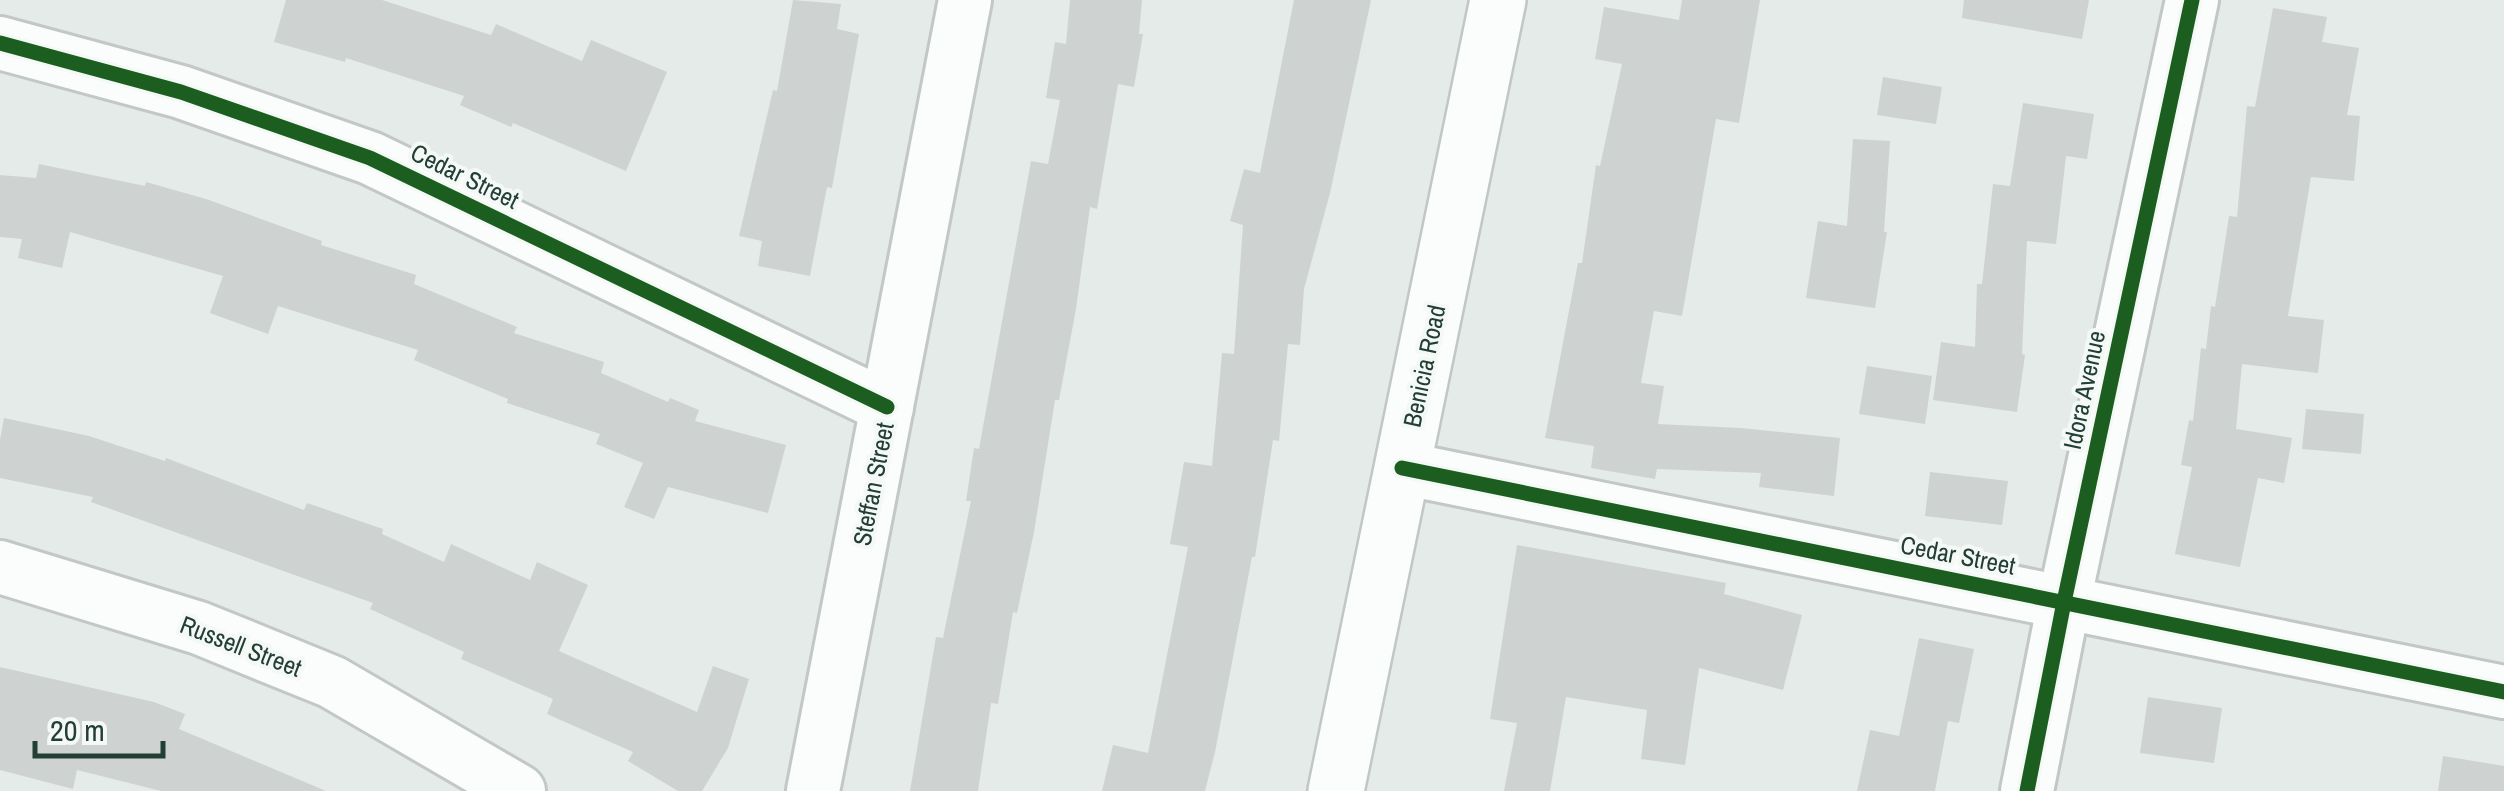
<svg xmlns="http://www.w3.org/2000/svg" width="2504" height="791" font-family="'Archivo Narrow',sans-serif">
<rect width="100%" height="100%" fill="#e5ebe8"/>
<g fill="#ced3d1">
<polygon points="286,0 382,0 491,35 496,24 582,61 591,40 667,72 626,171 513,123 511,127 460,105 464,96 346,58 345,62 274,42"/>
<polygon points="793,0 841,4 837,29 859,34 832,188 827,187 810,276 758,266 762,241 739,236 773,90 777,91"/>
<polygon points="1070,0 1142,0 1139,34 1143,34 1134,87 1118,84 1097,209 1090,207 1076,309 1059,400 1055,400 1034,532 1017,613 1013,612 998,704 991,703 978,791 910,791 936,637 943,638 971,501 966,501 974,448 979,449 1031,161 1048,164 1060,100 1046,98 1055,42 1066,44"/>
<polygon points="1294,0 1371,0 1330,193 1304,289 1300,345 1288,344 1279,441 1273,440 1255,557 1252,557 1215,752 1205,791 1102,791 1113,745 1148,753 1188,547 1170,544 1184,462 1212,466 1222,353 1234,354 1243,225 1230,221 1244,169 1260,173"/>
<polygon points="1682,0 1760,0 1739,123 1716,119 1682,316 1654,311 1641,383 1664,386 1658,424 1741,428 1840,438 1834,496 1759,487 1761,473 1657,469 1655,479 1591,468 1594,446 1545,438 1578,263 1582,263 1596,165 1600,166 1622,64 1595,59 1604,7 1679,20"/>
<polygon points="1964,0 2089,0 2082,39 1962,18"/>
<polygon points="2273,8 2327,17 2322,42 2359,48 2347,115 2360,116 2354,181 2311,177 2288,316 2324,320 2318,373 2242,364 2236,429 2292,438 2284,483 2258,478 2240,567 2175,554 2192,467 2181,465 2189,420 2193,421 2201,348 2206,349 2211,306 2215,307 2229,216 2237,217 2247,106 2255,107"/>
<polygon points="1883,77 1942,87 1936,124 1877,115"/>
<polygon points="2023,103 2094,114 2087,159 2066,156 2056,244 2027,241 2022,354 2025,355 2017,412 1933,400 1941,342 1975,347 1977,284 1982,284 1993,184 2010,186"/>
<polygon points="1853,139 1890,141 1884,232 1887,232 1875,308 1806,298 1818,221 1847,226"/>
<polygon points="39,164 145,186 146,182 206,199 322,241 321,245 416,275 414,284 517,327 514,333 604,362 601,373 668,402 670,398 699,410 695,421 786,445 768,513 668,487 654,519 624,507 643,463 596,444 600,434 507,403 508,399 414,360 418,350 278,306 268,334 210,313 223,276 70,232 62,268 18,258 22,239 0,237 0,175 36,178"/>
<polygon points="1867,366 1932,376 1925,424 1859,414"/>
<polygon points="2306,409 2364,414 2361,454 2302,449"/>
<polygon points="4,418 89,436 165,461 166,458 304,510 307,503 383,529 382,534 444,562 451,544 530,580 537,562 588,585 559,651 697,712 713,666 749,679 728,748 702,791 678,791 628,761 633,752 547,714 553,699 461,659 464,652 370,609 373,603 91,502 93,497 0,478 0,440"/>
<polygon points="1930,472 2008,481 2002,525 1925,516"/>
<polygon points="1517,545 1726,583 1724,594 1802,615 1783,690 1699,668 1685,765 1641,759 1647,710 1566,697 1550,791 1504,791 1517,723 1490,719"/>
<polygon points="1919,638 1974,649 1959,723 1948,721 1935,791 1857,791 1870,730 1899,736"/>
<polygon points="0,667 154,702 185,714 179,729 326,791 161,791 77,770 73,789 0,770"/>
<polygon points="2148,697 2222,708 2214,763 2140,753"/>
<polygon points="2443,756 2504,766 2504,791 2438,791"/>
</g>
<g fill="none" stroke-linecap="round" stroke-linejoin="round">
<g stroke="#c2c8c5" stroke-width="58">
<g id="minor">
<polyline points="0,43 181,92 370,158 887,407"/>
<polyline points="1402,468 2504,692"/>
<polyline points="0,567 199,628 332,682 519,791"/>
<polyline points="813,791 965,0"/>
<polyline points="2027,791 2064,602 2192,0"/>
</g>
</g>
<g stroke="#c0c8c5" stroke-width="60">
<polyline id="secondary" points="1336,791 1498,0"/>
</g>
<use href="#minor" stroke="#fbfcfc" stroke-width="52"/>
<use href="#secondary" stroke="#fbfcfc" stroke-width="55"/>
<g stroke="#f4f9f6" stroke-width="21">
<g id="cycleway">
<polyline points="0,43 181,92 370,158 887,407"/>
<polyline points="1402,468 2504,692"/>
<polyline points="2027,791 2064,602 2192,0"/>
</g>
</g>
<use href="#cycleway" stroke="#1b5e20" stroke-width="15"/>
</g>
<g text-anchor="middle" dominant-baseline="central" stroke-width="8" stroke-linejoin="round" paint-order="stroke">
<g font-size="25" fill="#233e37" stroke="#f4f9f6">
<text transform="translate(465 176) rotate(26)">Cedar Street</text>
<text transform="translate(1424 366) rotate(-78)">Benicia Road</text>
<text transform="translate(2084 390) rotate(-78)">Idora Avenue</text>
<text transform="translate(873 484) rotate(-79)">Steffan Street</text>
<text transform="translate(1958 555) rotate(11)">Cedar Street</text>
<text transform="translate(241 646) rotate(21)">Russell Street</text>
</g>
</g>
<path d="M35 741v15h128v-15" fill="none" stroke="#233e37" stroke-width="5"/>
<text x="50" y="741" font-size="30" fill="#233e37" stroke="#f4f9f6" stroke-width="8" paint-order="stroke">20 m</text>
</svg>
